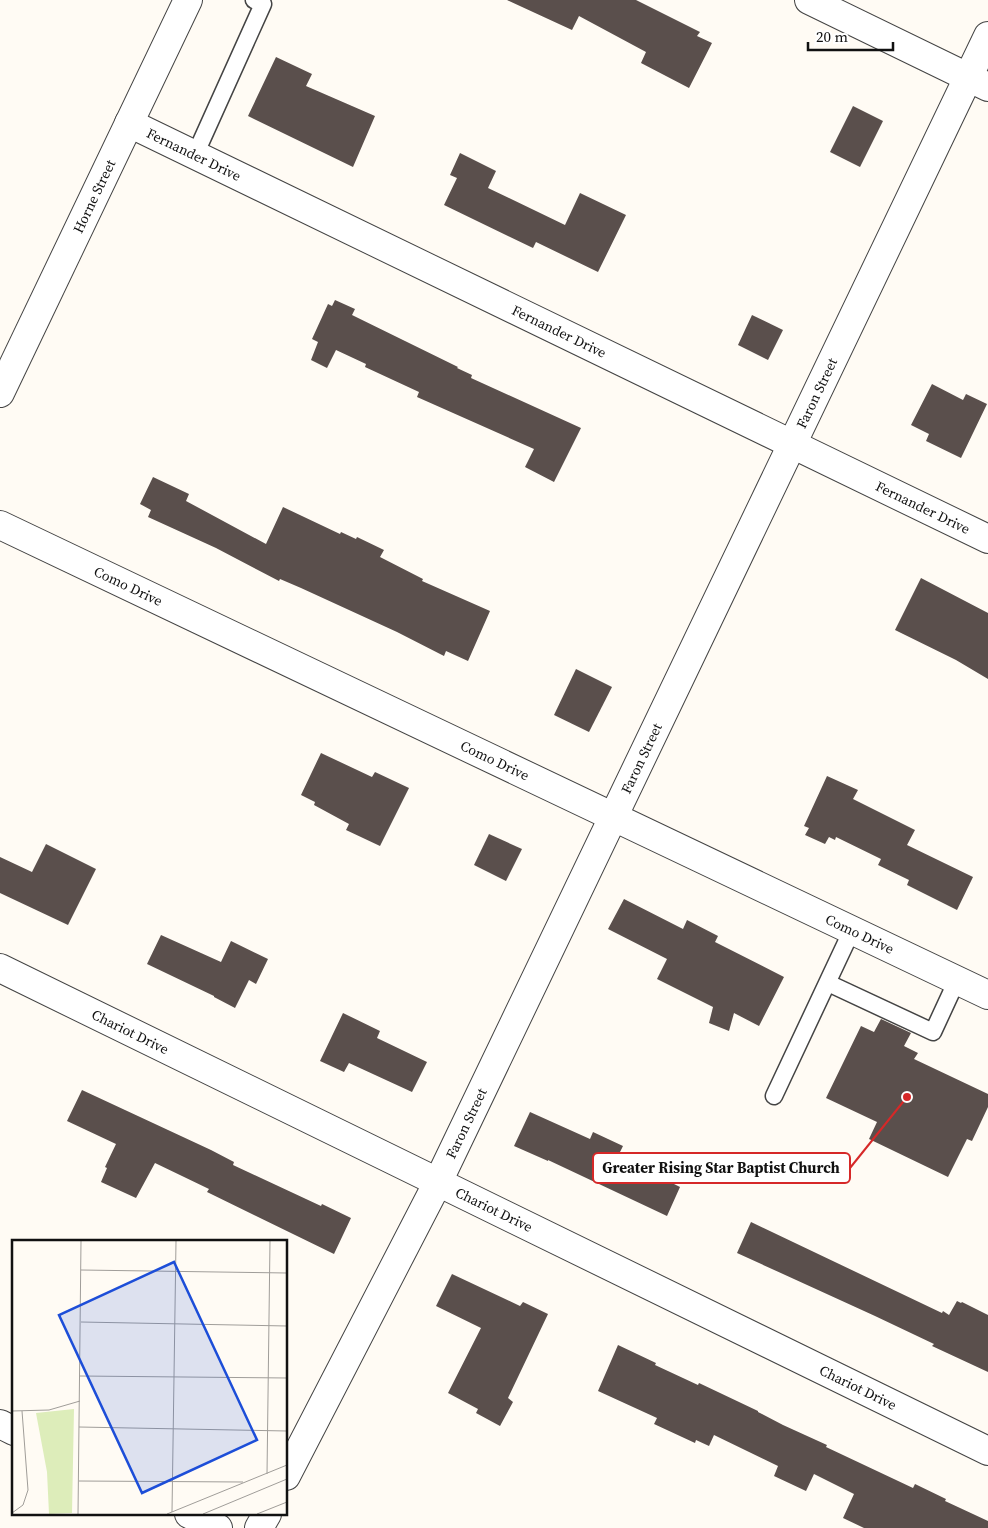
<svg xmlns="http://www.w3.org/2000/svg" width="988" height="1528" font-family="'Source Serif 4',serif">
<rect width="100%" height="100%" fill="#fffbf4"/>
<g fill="#5a4f4c">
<polygon points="507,0 636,0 700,32 697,36 712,43 689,88 641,63 646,52 579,16 572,30"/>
<polygon points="276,57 312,74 306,86 375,116 353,167 248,116"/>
<polygon points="853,106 883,121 860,167 830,152"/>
<polygon points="460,153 496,171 488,188 565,225 580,193 626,215 598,272 536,242 533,248 444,205 457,178 450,175"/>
<polygon points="335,300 355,309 352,315 458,367 457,368 472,375 471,378 581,428 554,482 525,467 534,449 417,397 419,392 365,367 366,364 336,350 327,368 311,360 318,342 312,339 328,304 332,306"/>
<polygon points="752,315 783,330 768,360 738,345"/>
<polygon points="932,384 963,400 966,394 987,404 961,458 926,441 929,434 911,425"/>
<polygon points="153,477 189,494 186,501 266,544 283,507 340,534 341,532 356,539 357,537 384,550 380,557 423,579 422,581 490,611 468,661 446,651 444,656 397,632 301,588 280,579 279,581 216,548 148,517 151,510 140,504"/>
<polygon points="921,578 988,613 988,679 956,660 895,630"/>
<polygon points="576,669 612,687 589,732 554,715"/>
<polygon points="321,753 372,777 375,772 409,788 380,846 346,830 349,824 314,805 315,802 301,795"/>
<polygon points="827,776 858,790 853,799 915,830 907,845 973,877 957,910 907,885 909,880 878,865 881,859 836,837 835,840 829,837 825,844 805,835 809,828 804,826"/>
<polygon points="489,834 522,849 506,881 474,865"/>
<polygon points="46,844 96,869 68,925 0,893 0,857 32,872"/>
<polygon points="624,899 683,929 687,920 718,936 715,942 784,977 759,1026 734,1013 729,1031 709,1023 713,1007 657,979 667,959 608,929"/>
<polygon points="161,935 221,962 231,941 268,959 256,984 249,980 235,1008 214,997 214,996 147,964"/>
<polygon points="343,1013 380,1031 377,1038 427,1062 412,1092 349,1063 344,1072 320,1061"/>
<polygon points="881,1019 911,1033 904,1046 918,1053 914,1059 988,1094 988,1107 972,1141 967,1139 948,1177 869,1139 877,1122 826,1098 861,1026 874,1032"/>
<polygon points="82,1090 211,1150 234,1162 233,1165 321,1206 322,1204 351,1218 334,1254 207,1192 209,1189 155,1163 136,1198 101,1182 107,1168 105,1167 116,1144 67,1121"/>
<polygon points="530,1112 590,1139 593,1132 623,1146 618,1156 680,1187 667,1216 548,1160 548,1161 514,1146"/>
<polygon points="751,1222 942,1313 943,1311 949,1315 957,1301 961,1303 962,1302 988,1315 988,1372 932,1346 934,1344 875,1316 737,1253"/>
<polygon points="452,1274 520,1306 523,1302 548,1314 508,1398 513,1402 500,1426 476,1413 478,1409 448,1393 481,1328 436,1306"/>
<polygon points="618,1345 656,1363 655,1365 698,1385 699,1383 758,1411 758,1412 783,1425 827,1445 826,1447 913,1488 915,1484 946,1499 945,1501 988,1521 988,1528 864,1528 843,1518 854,1494 814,1474 806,1491 774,1476 778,1466 714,1435 709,1446 696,1440 695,1443 654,1424 657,1418 598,1391"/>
</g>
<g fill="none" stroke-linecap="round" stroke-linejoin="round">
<g stroke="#444" stroke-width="19">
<g id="service">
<polyline points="195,155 263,4 254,0"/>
<polyline points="828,983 933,1032 957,980"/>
<polyline points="774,1096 852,930"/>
</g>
</g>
<g stroke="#444" stroke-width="30">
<g id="minor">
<polyline points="809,0 988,87"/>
<path id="s1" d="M 129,123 L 988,539"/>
<path id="s2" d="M 0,525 L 988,995"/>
<path id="s3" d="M 0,968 L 988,1451"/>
<polyline points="0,1424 14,1431"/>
<path id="s4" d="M 286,1476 L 438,1182 L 988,36"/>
<polyline points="189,1514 218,1528"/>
<polyline points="259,1528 267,1514"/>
</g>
</g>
<g stroke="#444" stroke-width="30">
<g id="tertiary">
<path id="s5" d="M 0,393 L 188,0"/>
</g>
</g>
<use href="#service" stroke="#fff" stroke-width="16"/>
<use href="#minor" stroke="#fff" stroke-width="28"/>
<use href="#tertiary" stroke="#fff" stroke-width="28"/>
</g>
<g text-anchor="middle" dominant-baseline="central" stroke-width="5" stroke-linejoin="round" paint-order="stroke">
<g font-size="14" fill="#111" stroke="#fff">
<text stroke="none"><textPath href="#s1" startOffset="72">Fernander Drive</textPath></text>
<text stroke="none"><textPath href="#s5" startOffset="218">Horne Street</textPath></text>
<text stroke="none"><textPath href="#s1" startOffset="478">Fernander Drive</textPath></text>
<text stroke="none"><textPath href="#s4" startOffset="1206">Faron Street</textPath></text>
<text stroke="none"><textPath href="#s1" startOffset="882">Fernander Drive</textPath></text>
<text stroke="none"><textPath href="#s2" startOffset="142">Como Drive</textPath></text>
<text stroke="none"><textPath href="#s4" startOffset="801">Faron Street</textPath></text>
<text stroke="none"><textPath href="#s2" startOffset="548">Como Drive</textPath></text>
<text stroke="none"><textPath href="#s2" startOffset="952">Como Drive</textPath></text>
<text stroke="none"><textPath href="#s3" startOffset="145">Chariot Drive</textPath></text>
<text stroke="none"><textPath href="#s4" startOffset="396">Faron Street</textPath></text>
<text stroke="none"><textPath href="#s3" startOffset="550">Chariot Drive</textPath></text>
<text stroke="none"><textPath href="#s3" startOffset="955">Chariot Drive</textPath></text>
</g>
</g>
<g transform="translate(12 1240)">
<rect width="275" height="275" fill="#fffbf4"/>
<path d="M 62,169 L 60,273 L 37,274 L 35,232 L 24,173 Z" fill="#ddedba"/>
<path fill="none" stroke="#a09d99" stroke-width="1" d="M 69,30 L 275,33M 69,82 L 275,86M 68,136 L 275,138M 0,171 L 37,170 L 68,161M 67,187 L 275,191M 255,234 L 258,1M 67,241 L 231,242M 160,272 L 164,1M 0,273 L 11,265 L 16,250 L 10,171M 66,274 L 69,1M 155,274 L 275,225M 191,274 L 275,239M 245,274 L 275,262"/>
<path fill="#1d4ed8" fill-opacity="0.15" stroke="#1d4ed8" stroke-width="2.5" d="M 162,22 L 245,200 L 130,253 L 47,75 Z"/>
<rect width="275" height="275" fill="none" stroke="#111" stroke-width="2.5"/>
</g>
<path fill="none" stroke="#d62828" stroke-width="2" d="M907 1097L850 1168"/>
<circle fill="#d62828" stroke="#fff" stroke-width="2" cx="907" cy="1097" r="5"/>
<rect fill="#fff" stroke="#d62828" stroke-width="2" x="593" y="1153" width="257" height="30" rx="5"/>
<g font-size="15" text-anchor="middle" font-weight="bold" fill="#111">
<text x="721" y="1173">Greater Rising Star Baptist Church</text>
</g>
<path d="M808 42v8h85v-8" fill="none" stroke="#111111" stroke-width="2.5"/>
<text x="816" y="42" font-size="15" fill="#111111" stroke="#ffffff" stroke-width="4" paint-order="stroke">20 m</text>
</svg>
